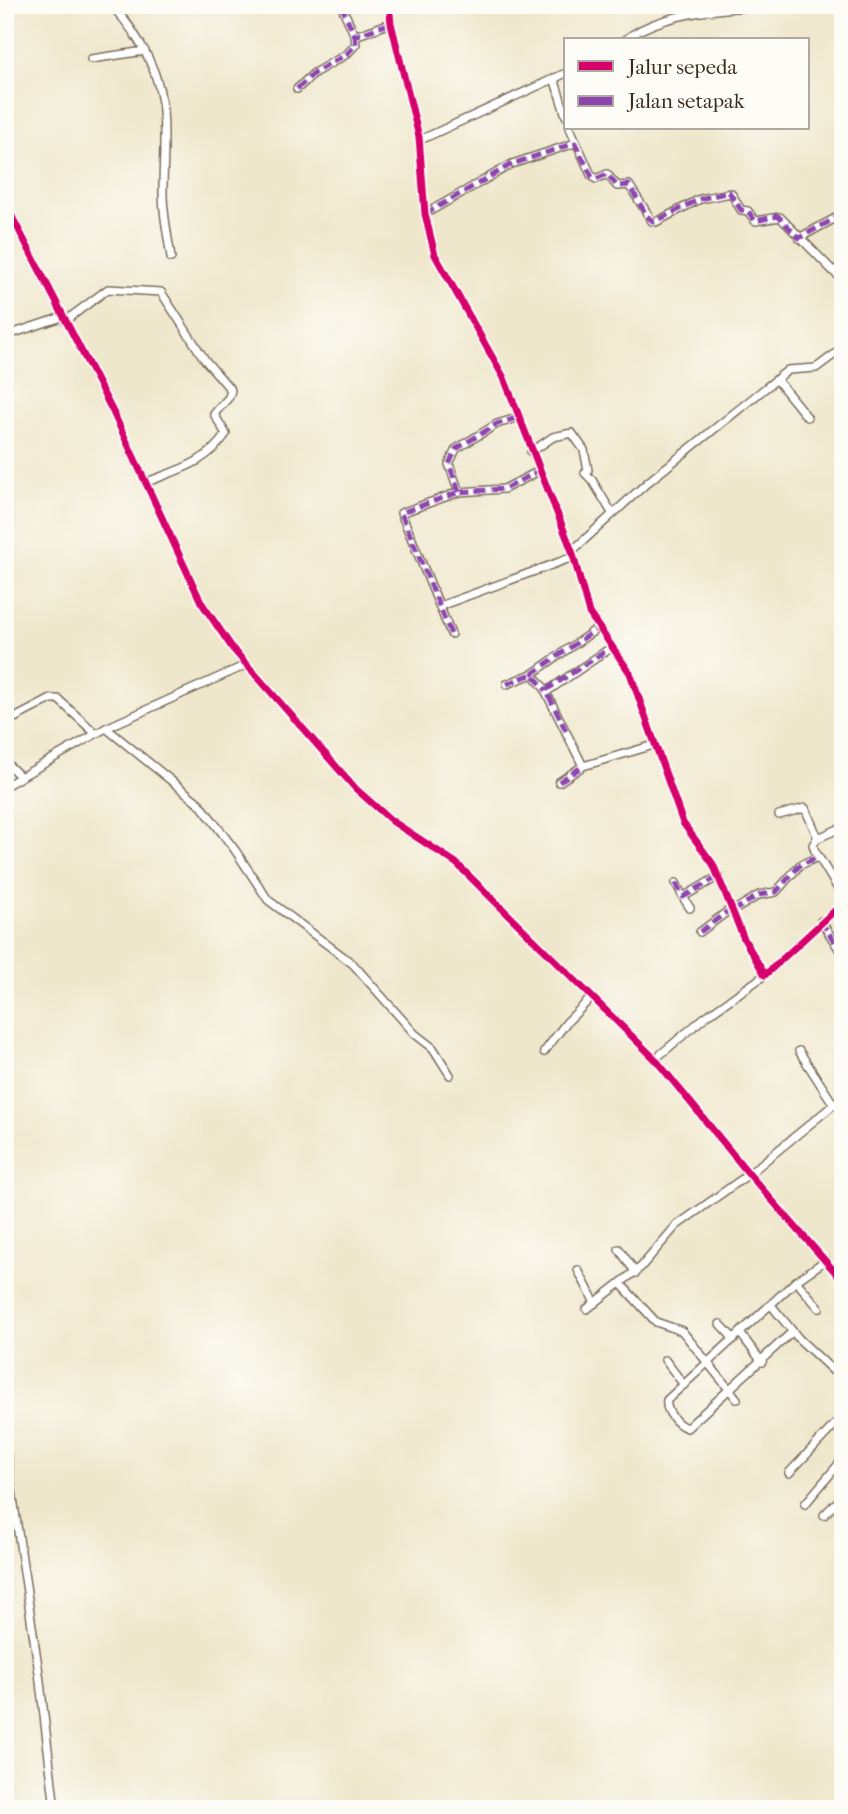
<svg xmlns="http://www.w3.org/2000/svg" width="848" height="1814" font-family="'IM FELL French Canon',serif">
<rect width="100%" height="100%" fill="#fdfcf7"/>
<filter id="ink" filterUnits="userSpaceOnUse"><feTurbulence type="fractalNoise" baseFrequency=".0143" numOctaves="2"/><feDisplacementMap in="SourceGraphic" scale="14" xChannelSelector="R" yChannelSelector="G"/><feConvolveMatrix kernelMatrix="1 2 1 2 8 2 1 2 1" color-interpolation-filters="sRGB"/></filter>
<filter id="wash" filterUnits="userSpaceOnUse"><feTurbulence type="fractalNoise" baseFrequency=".00686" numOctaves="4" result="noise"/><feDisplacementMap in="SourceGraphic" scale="28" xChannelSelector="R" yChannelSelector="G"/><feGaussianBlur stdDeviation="1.57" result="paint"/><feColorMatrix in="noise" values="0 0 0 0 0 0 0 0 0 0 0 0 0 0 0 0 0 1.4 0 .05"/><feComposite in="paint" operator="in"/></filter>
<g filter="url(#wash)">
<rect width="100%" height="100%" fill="#efe7cc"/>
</g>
<g filter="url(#ink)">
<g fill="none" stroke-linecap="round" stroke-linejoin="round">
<g stroke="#7a6c5b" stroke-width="10">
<g id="minor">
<path d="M 110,5 C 123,16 131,28 140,43 C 172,95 163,136 163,193 C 163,215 168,236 171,258"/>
<polyline points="341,5 355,36 391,23"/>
<polyline points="389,5 391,23 419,137 425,214 435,255 504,378 572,551 589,613 630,673 683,823 713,864 744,939 765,975 843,903"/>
<path d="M 625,40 C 670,3 785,4 843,7"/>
<polyline points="91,59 145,51"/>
<polyline points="554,78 566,116"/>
<polyline points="297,89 314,73 347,54 356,44 355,36"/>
<polyline points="570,128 591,175 596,179 607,174 617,186 629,185 652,221 656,222 700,199 731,193 741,210 748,211 755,221 780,217 834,272"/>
<polyline points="420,140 566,73"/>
<polyline points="5,203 113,412 201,602 233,649 356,789 392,821 456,863 655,1059 749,1174 843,1281"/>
<polyline points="425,214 512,164 575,143"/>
<polyline points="799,238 843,214"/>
<polyline points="843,263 834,272 843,280"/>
<path d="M 65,321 L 108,289 L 161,292 L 205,360 L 231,390 L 229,397 L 214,414 L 226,434 C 205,464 180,469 147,482"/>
<polyline points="5,336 62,317"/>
<polyline points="777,380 807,417"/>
<polyline points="531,452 553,437 572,433 584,450 588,470 585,473 592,480 612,513"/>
<polyline points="459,492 449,464 456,449 497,424 520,417"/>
<polyline points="572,551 648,482 788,370 816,368 843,348"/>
<polyline points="440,606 573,557"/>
<polyline points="451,634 401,513 459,492 504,489 539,471"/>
<polyline points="612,647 546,692 583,766 654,745"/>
<polyline points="532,674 598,628"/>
<polyline points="507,684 532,674 546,690"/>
<polyline points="5,723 51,699 58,699 95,733"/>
<polyline points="106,728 200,804 235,850 268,900 353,964 415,1034 433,1048 450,1075"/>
<polyline points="5,762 20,776"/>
<polyline points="559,782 583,766"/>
<polyline points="5,786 106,728 246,665"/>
<polyline points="779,815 805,808 818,838 843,827"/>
<polyline points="817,838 813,845 815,851 843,897"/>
<polyline points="676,883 683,897 719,876"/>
<polyline points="683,897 690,908"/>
<polyline points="733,911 759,895 776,892 800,865 818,857"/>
<polyline points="821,921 843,955"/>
<polyline points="700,932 732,908"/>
<polyline points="799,1051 834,1105"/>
<polyline points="544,1052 566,1023 592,997"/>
<polyline points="655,1059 705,1017 765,975"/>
<polyline points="619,1249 636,1273"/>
<polyline points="578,1270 595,1303"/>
<polyline points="796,1281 819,1308"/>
<polyline points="621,1284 656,1322 682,1331 737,1399"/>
<polyline points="771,1305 799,1339 843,1380"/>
<polyline points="587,1309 641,1267 676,1226 749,1174 843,1097"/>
<polyline points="720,1324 734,1339"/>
<path d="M 792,1332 L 687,1428 C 677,1425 665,1411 667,1400 L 796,1281 L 826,1260"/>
<polyline points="740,1333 762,1362"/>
<polyline points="665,1360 684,1385"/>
<polyline points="5,1444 39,1673 55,1809"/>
<polyline points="789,1473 843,1416"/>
<polyline points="805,1504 843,1459"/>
<polyline points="824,1515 843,1496"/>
</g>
</g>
<use href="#minor" stroke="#fff" stroke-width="7"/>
<g stroke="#8e44ad" stroke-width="5" stroke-dasharray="10 5" stroke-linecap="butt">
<polyline points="341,5 355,36 391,23"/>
<polyline points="297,89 314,73 347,54 356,44 355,36"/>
<polyline points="425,214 512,164 575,143 592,177 596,179 607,174 617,186 629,185 647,216 654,222 700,199 729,192 741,210 748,211 755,221 778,216 799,238 843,214"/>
<polyline points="459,492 449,464 456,449 497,424 520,417"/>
<polyline points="451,634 401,513 459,492 504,489 539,471"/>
<polyline points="532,674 598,628"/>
<polyline points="507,684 532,674 546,690"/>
<polyline points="566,731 546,690 612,647"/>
<polyline points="559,782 583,766"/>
<polyline points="676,883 683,897 719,876"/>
<polyline points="733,911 759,895 776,892 800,865 818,857"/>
<polyline points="821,921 843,955"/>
<polyline points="700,932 732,908"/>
</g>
<g stroke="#fdfcf7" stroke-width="11">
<g id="cycleway">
<polyline points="389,5 391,23 419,137 425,214 435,255 504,378 572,551 589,613 630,673 683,823 713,864 744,939 765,975 843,903"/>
<polyline points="5,203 113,412 201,602 233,649 356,789 392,821 456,863 655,1059 749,1174 843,1281"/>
</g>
</g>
<use href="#cycleway" stroke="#d6006c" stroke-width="7"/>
</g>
</g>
<rect width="848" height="1814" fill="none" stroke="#fdfcf7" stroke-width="28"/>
<rect x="564" y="38" width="245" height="91" fill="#fdfcf7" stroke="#afa8a0" stroke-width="2"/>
<rect x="578" y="61" width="35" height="10" fill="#d6006c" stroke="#afa8a0" stroke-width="2"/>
<text x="628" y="74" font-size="21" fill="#3b2a1e">Jalur sepeda</text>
<rect x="578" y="96" width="35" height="10" fill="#8e44ad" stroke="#afa8a0" stroke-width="2"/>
<text x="628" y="108" font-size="21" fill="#3b2a1e">Jalan setapak</text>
</svg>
